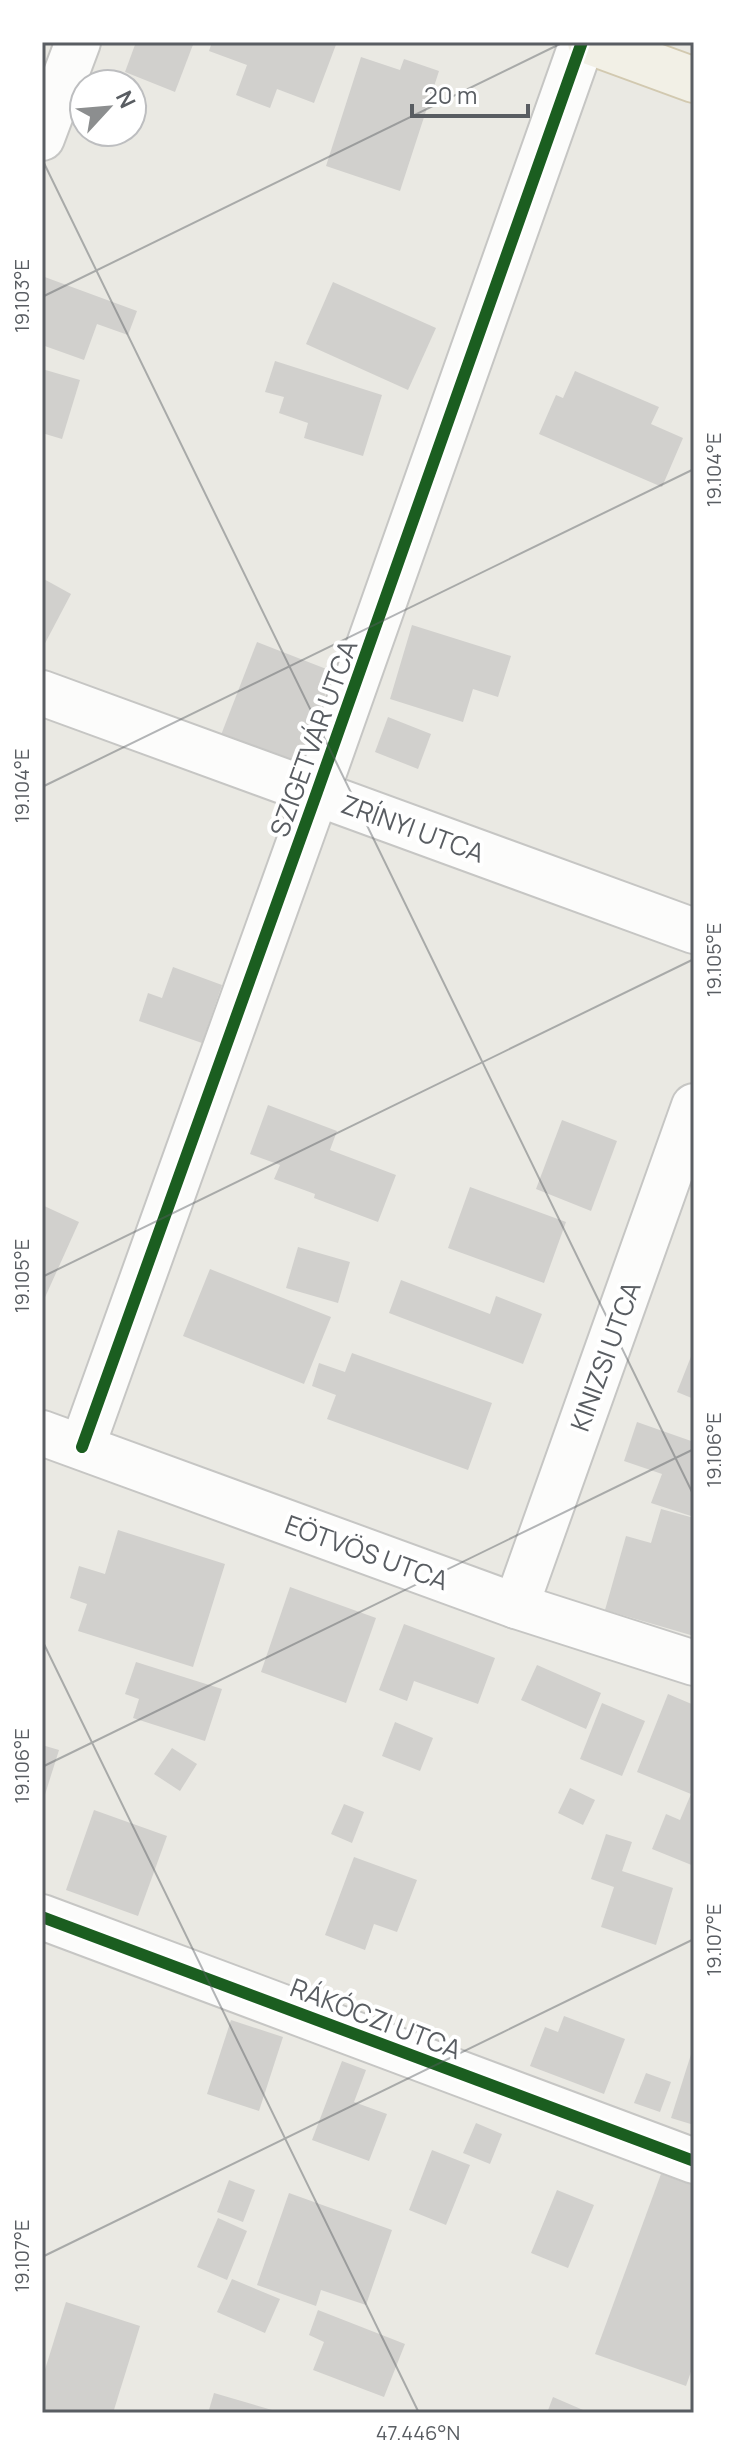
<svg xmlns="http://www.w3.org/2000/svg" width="736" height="2455" font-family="Manrope,sans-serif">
<rect width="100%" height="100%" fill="#eae9e3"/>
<g fill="#d1d0cd">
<polygon points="136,42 194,42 175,92 125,72"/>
<polygon points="212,42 337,42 314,103 277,89 270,108 236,95 247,65 209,51"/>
<polygon points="361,57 400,70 404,59 439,71 400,191 326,166"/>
<polygon points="42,276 137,311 128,335 97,324 84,360 42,345"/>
<polygon points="333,282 436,328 408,390 306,344"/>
<polygon points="275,361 382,395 363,456 304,438 308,423 279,413 284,397 265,392"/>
<polygon points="42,369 80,380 62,439 42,433"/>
<polygon points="575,371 659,407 651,424 683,438 662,487 539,434 556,395 563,398"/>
<polygon points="42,578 71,594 42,649"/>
<polygon points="412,625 511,656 498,697 473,689 463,722 390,699"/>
<polygon points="257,642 334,672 298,765 221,735"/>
<polygon points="388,717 431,734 418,769 375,752"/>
<polygon points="173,967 222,985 202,1043 139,1021 148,993 162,998"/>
<polygon points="268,1105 337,1131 330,1150 396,1175 378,1222 314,1198 315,1194 274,1179 280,1165 250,1154"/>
<polygon points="562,1120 617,1141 591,1211 536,1189"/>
<polygon points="470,1187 566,1222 544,1283 448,1248"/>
<polygon points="42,1205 79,1222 42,1304"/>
<polygon points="298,1247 350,1262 338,1303 286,1288"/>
<polygon points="210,1269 331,1317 304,1384 183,1336"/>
<polygon points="401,1280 490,1314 496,1296 542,1314 523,1364 389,1313"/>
<polygon points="694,1349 694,1399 677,1392"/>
<polygon points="352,1353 492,1403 468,1470 327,1419 336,1395 312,1386 319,1363 345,1372"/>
<polygon points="637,1422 694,1442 694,1517 651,1503 662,1474 624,1461"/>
<polygon points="661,1509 694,1518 694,1636 605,1610 626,1536 651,1543"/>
<polygon points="118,1530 225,1564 193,1667 78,1631 87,1604 70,1598 79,1566 105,1574"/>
<polygon points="290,1587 376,1618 346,1703 261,1672"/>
<polygon points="404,1624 495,1658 478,1704 414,1681 407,1701 379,1690"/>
<polygon points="136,1662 222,1689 205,1741 133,1718 139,1699 125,1694"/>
<polygon points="537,1665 601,1693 586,1729 521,1700"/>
<polygon points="668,1694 694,1705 694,1866 652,1849 666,1814 680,1820 691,1794 637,1772"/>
<polygon points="602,1703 645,1721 622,1776 580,1759"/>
<polygon points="395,1722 433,1738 420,1771 382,1756"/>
<polygon points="42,1745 59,1750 43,1801 42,1801"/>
<polygon points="172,1748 197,1764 180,1791 154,1774"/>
<polygon points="570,1788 595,1800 583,1825 558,1813"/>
<polygon points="344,1804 364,1812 352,1843 331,1834"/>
<polygon points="94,1810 167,1836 138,1916 66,1890"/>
<polygon points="606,1834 632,1842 622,1871 673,1888 656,1945 601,1927 614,1887 591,1879"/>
<polygon points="354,1857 417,1880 397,1932 374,1924 365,1950 325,1935"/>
<polygon points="564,2016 625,2039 604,2094 530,2066 545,2027 558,2032"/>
<polygon points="231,2020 283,2037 259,2111 207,2094"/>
<polygon points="693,2048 694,2048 694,2125 671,2118"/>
<polygon points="342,2061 366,2070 354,2102 387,2114 369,2161 312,2140"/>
<polygon points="646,2073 671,2082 660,2112 634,2103"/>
<polygon points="476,2123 502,2134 490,2164 463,2153"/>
<polygon points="432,2150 470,2165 446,2225 409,2210"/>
<polygon points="661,2174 694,2186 694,2363 686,2386 595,2354"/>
<polygon points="229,2180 255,2190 243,2222 217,2212"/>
<polygon points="557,2190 594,2205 568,2268 531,2253"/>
<polygon points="289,2193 392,2230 366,2305 321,2290 316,2306 257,2285"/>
<polygon points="218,2218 247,2231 227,2280 197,2267"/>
<polygon points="232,2279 280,2299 265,2333 217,2312"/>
<polygon points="66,2302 140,2326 113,2413 42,2413 42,2379"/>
<polygon points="318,2310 405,2344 384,2397 313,2370 324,2342 309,2335"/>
<polygon points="214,2393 279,2412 279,2413 208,2413"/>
<polygon points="553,2397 590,2413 547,2413"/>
</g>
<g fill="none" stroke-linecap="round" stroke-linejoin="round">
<g stroke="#c6c6c4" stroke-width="48">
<g id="minor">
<polyline points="42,138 78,42"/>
<polyline points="42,693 694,931"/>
<polyline points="42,1433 516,1606 694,1663"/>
<polyline points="82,1447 317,792 582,42"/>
<polyline points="516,1606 694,1106"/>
<polyline points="42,1917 694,2161"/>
</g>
</g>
<g stroke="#d2c9b0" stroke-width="48">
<polyline id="major" points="590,42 694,80"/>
</g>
<use href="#minor" stroke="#fcfcfb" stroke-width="44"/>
<use href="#major" stroke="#f2f0e6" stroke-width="44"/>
<g stroke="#fff" stroke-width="17">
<g id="cycleway">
<polyline points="82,1447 317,792 582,42"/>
<polyline points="42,1917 694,2161"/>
</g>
</g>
<use href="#cycleway" stroke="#1b5e20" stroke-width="12"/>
</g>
<path fill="none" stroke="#595d62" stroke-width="2" stroke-opacity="0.45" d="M 42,159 L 694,1496M 42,297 L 564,42M 42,787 L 694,469M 42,1277 L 694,959M 42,1640 L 419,2413M 42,1767 L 694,1449M 42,2257 L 694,1939"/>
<g text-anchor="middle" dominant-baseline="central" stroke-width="8" stroke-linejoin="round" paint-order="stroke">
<g font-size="26" fill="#595d62" stroke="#fff">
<text transform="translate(313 738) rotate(-70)">SZIGETVÁR UTCA</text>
<text transform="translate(413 828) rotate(20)">ZRÍNYI UTCA</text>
<text transform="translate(605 1356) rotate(-70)">KINIZSI UTCA</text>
<text transform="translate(367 1552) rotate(20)">EÖTVÖS UTCA</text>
<text transform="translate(376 2018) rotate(21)">RÁKÓCZI UTCA</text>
</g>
</g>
<rect width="736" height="2455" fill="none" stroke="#ffffff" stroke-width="88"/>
<g transform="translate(108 108) rotate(64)"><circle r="38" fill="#ffffff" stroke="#bdbec0" stroke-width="2"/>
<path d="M0-6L14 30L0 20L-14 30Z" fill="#8c8e8f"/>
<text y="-12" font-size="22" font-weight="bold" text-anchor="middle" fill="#595d62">N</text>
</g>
<path d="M412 104v12h116v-12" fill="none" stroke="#595d62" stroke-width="4"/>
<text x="424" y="104" font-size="24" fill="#595d62" stroke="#ffffff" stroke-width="6" paint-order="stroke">20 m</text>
<rect x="44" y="44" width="648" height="2367" fill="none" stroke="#595d62" stroke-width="3"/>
<g font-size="20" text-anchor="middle" fill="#595d62">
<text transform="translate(22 296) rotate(-90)" y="7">19.103°E</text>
<text transform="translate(714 470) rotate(-90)" y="7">19.104°E</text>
<text transform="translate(22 786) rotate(-90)" y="7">19.104°E</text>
<text transform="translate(714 960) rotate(-90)" y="7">19.105°E</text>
<text transform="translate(22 1276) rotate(-90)" y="7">19.105°E</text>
<text transform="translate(714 1450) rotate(-90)" y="7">19.106°E</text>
<text transform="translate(22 1766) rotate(-90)" y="7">19.106°E</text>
<text transform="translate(714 1940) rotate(-90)" y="7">19.107°E</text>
<text transform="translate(22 2256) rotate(-90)" y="7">19.107°E</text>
<text x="418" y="2440">47.446°N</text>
</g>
</svg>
